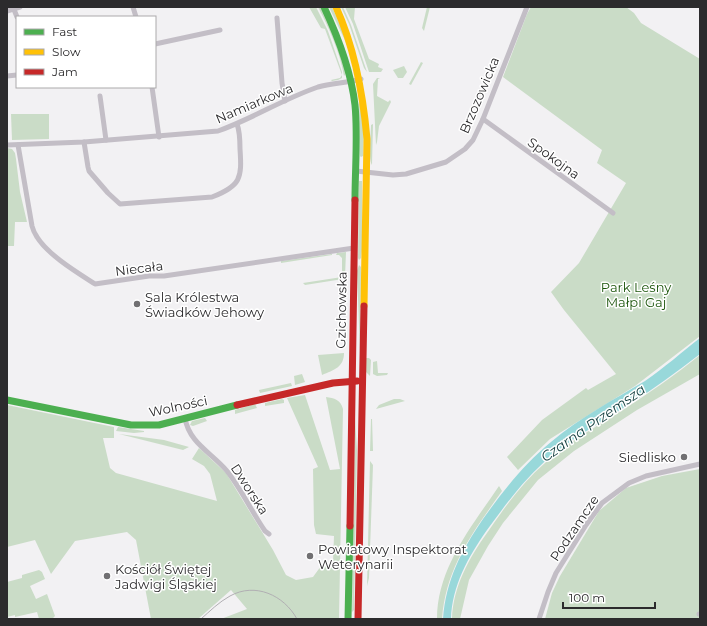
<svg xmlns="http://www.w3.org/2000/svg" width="707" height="626" font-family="Montserrat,sans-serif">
<rect width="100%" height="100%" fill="#f2f1f3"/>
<g fill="#cadcc7">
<polygon points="309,7 316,7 328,31 342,72 342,78 338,80 332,81 331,80 340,78 342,75 325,29 321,28"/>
<path d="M 318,7 L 322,7 L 339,47 L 346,73 L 344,76 C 340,52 329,28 318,7 Z"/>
<polygon points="329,7 332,7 342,29 350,51"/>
<polygon points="341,7 343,7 351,25 367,72 364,68 349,24"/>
<polygon points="345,7 355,7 354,19 369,59 379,64 378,67 383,69 381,72 369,72 353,24"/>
<polygon points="427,7 430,7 424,31 422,28"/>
<polygon points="531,7 626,7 634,13 641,23 700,59 700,336 635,386 550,439 518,470 507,457 542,420 586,388 588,390 616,374 564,310 551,292 579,263 626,183 597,163 602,150 503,77 527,14"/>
<polygon points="421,62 423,63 411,85 409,84"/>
<polygon points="404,66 407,72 403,78 398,78 393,70"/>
<polygon points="377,78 380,78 378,79 377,96 388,102 390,100 391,102 379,126 377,142 376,145 373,84"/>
<polygon points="359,99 364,130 363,156 361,157 360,156"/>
<polygon points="11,114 49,114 49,139 12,140"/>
<path d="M 373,124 L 372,165 C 368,158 371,134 371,125 Z"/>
<polygon points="7,148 12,149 15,153 16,159 20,192 27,222 15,222 14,246 7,246"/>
<polygon points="359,181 362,181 362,250 361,258 359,260 358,258"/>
<polygon points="346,252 345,277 343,279 305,285 303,283 342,277 342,258 339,255 336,255 337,253"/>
<polygon points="332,254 332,255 281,263 281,261"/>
<polygon points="359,265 361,267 360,353 357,271"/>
<path d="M 344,353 C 344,367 334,370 322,375 L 318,355 Z"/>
<path d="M 700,355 L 700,374 L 637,410 L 574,451 L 538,480 L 503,523 L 488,546 L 469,580 L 460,619 L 452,619 C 453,587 469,558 487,533 C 504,508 522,483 545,463 C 569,441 596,427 623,410 C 649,393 675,375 700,355 Z"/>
<polygon points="366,358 369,358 371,360 370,376 366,372"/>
<polygon points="377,361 378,373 388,373 387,375 377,376 373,374 373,362"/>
<polygon points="302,374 305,382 295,385 294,376"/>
<polygon points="291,383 292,386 260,393 259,390"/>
<path d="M 305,395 L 330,470 L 340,469 L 326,397 C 334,398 341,400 343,409 L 339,619 L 221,619 L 247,609 L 231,590 L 198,619 L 151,619 L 136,540 L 127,532 L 75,541 L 51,574 L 35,540 L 7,547 L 7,405 L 114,427 L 114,438 L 103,438 L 110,468 L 116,473 L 217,501 L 210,474 L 204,466 L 192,459 L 199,448 L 226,473 L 273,550 L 286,575 L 296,580 L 313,577 L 321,566 L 333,562 L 334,536 L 316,534 L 314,525 L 313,469 L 318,467 L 287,398 Z"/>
<polygon points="282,399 284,400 284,403 265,406 265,403"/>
<polygon points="394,399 400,399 405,401 376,409 379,405"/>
<polygon points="255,404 257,408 235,414 235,410"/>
<polygon points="205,418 207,421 193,426 190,425 192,421"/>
<polygon points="355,418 357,450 354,607 354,610 352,612"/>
<polygon points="371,419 372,419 373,451 370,451"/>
<polygon points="118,427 144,431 144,432 134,433 116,431"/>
<polygon points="119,434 164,440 189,447 183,450"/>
<polygon points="370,461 373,465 369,578 367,586"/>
<polygon points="700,469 700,616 698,619 545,619 552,593 560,576 599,511 626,488 662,476"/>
<path d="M 499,486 L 502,491 C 473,532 446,567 442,619 L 437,619 C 437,568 472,526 499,486 Z"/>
<polygon points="39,570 42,572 45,579 30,586 36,599 47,594 55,616 52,619 39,619 37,612 15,617 15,615 7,617 7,582 22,578 22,575"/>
</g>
<path fill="#98d8da" d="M 700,338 L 700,354 C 678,371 655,388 631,403 C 604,421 575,436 550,457 C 525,478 506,504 487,530 C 468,557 452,586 451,619 L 443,619 C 446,580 461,551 483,519 C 503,491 524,464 551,442 C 579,418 613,400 645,381 C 664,368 682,352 700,338 Z"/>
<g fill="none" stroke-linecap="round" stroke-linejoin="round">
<g stroke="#c3bec6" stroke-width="5">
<polyline points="13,7 17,17"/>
<polyline points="133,7 136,17"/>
<polyline points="7,11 20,7"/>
<polyline points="277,18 282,83 285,101"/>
<polyline points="155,44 220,30"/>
<polyline points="7,76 17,75"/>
<polyline points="152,87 159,137"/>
<polyline points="100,96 106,140"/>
<polyline points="483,119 613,213"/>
<path d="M 84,142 L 88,167 L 89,171 L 108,193 L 120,204 L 212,197 C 241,186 242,178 240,149 C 240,141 240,132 237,124"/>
<path d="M 7,145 L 84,142 L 218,131 C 252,119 283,99 318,87 C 332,83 347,83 361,79"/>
<path d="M 18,145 L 32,226 C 33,230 35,234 37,237 C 48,255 78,273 95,284 L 149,276 L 164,276 L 354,248"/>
<polyline points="356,171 393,175 406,174 446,162 465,149 473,140 483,119 527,7"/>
<path d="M 185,418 C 189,443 212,453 227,471 C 241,489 252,512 265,531 L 269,534"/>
<polyline points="699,614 700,614"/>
<polyline points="539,619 548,592 556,573 586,525 602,503 629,483 646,476 700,464"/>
</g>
<g stroke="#4caf50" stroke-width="7">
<path d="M 324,7 C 339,39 351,71 355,105 C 358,136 355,169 355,200"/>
<polyline points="7,400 131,425 159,425 237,405"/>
<polyline points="348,619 350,526"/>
</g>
<path stroke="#ffc107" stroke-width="7" d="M 336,7 C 355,49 363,93 367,139 L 364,306"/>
<g stroke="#c62828" stroke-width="7">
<polyline points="237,405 333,383 357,381"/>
<polyline points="350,526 355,200"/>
<polyline points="358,619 364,306"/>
</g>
<path stroke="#b1afb3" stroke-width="1" d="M 201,619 C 210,611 219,602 230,596 C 255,582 284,595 297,619"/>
</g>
<g fill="#717072" stroke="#fff" stroke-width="1.5">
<circle cx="137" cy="304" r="4"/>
<circle cx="684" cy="457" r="4"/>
<circle cx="310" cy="556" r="4"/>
<circle cx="107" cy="576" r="4"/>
</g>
<g text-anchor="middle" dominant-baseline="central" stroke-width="3" stroke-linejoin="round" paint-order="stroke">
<g font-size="13" fill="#2c2b2d" stroke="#fff">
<text transform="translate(479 95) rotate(-67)">Brzozowicka</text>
<text transform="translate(254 103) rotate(-23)">Namiarkowa</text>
<text transform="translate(554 158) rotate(36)">Spokojna</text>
<text transform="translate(139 268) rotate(-7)">Niecała</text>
<text transform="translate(341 310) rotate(-89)">Gzichowska</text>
<text transform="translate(178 406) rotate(-12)">Wolności</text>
<text transform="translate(250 489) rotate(57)">Dworska</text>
<text transform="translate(574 528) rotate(-56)">Podzamcze</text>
</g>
<g font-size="13" fill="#1b550b" stroke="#fff">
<text x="636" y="287">Park Leśny<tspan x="636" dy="15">Małpi Gaj</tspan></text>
</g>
<g font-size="13" fill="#2c2b2d" stroke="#fff" text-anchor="start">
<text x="145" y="297">Sala Królestwa<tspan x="145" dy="15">Świadków Jehowy</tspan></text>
<text x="676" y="457" text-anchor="end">Siedlisko</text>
<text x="318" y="549">Powiatowy Inspektorat<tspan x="318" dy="15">Weterynarii</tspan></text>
<text x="115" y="569">Kościół Świętej<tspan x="115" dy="15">Jadwigi Śląskiej</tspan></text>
</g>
<g font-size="14" font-style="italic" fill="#123e3e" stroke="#fff">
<text transform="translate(593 423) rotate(-35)">Czarna Przemsza</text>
</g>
</g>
<rect width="707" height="626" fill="none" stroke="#2c2b2d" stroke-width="16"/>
<rect x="16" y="16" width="140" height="72" fill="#ffffff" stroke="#abaaab"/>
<rect x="24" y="29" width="20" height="6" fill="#4caf50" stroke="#abaaab"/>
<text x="52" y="36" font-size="12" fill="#2c2b2d">Fast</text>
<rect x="24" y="49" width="20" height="6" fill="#ffc107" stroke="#abaaab"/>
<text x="52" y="56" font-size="12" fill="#2c2b2d">Slow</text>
<rect x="24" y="69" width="20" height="6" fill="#c62828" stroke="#abaaab"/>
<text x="52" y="76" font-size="12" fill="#2c2b2d">Jam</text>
<path d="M563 602v6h92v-6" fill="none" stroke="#2c2b2d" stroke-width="2"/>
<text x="569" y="602" font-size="12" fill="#2c2b2d" stroke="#ffffff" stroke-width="3" paint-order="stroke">100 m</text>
</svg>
